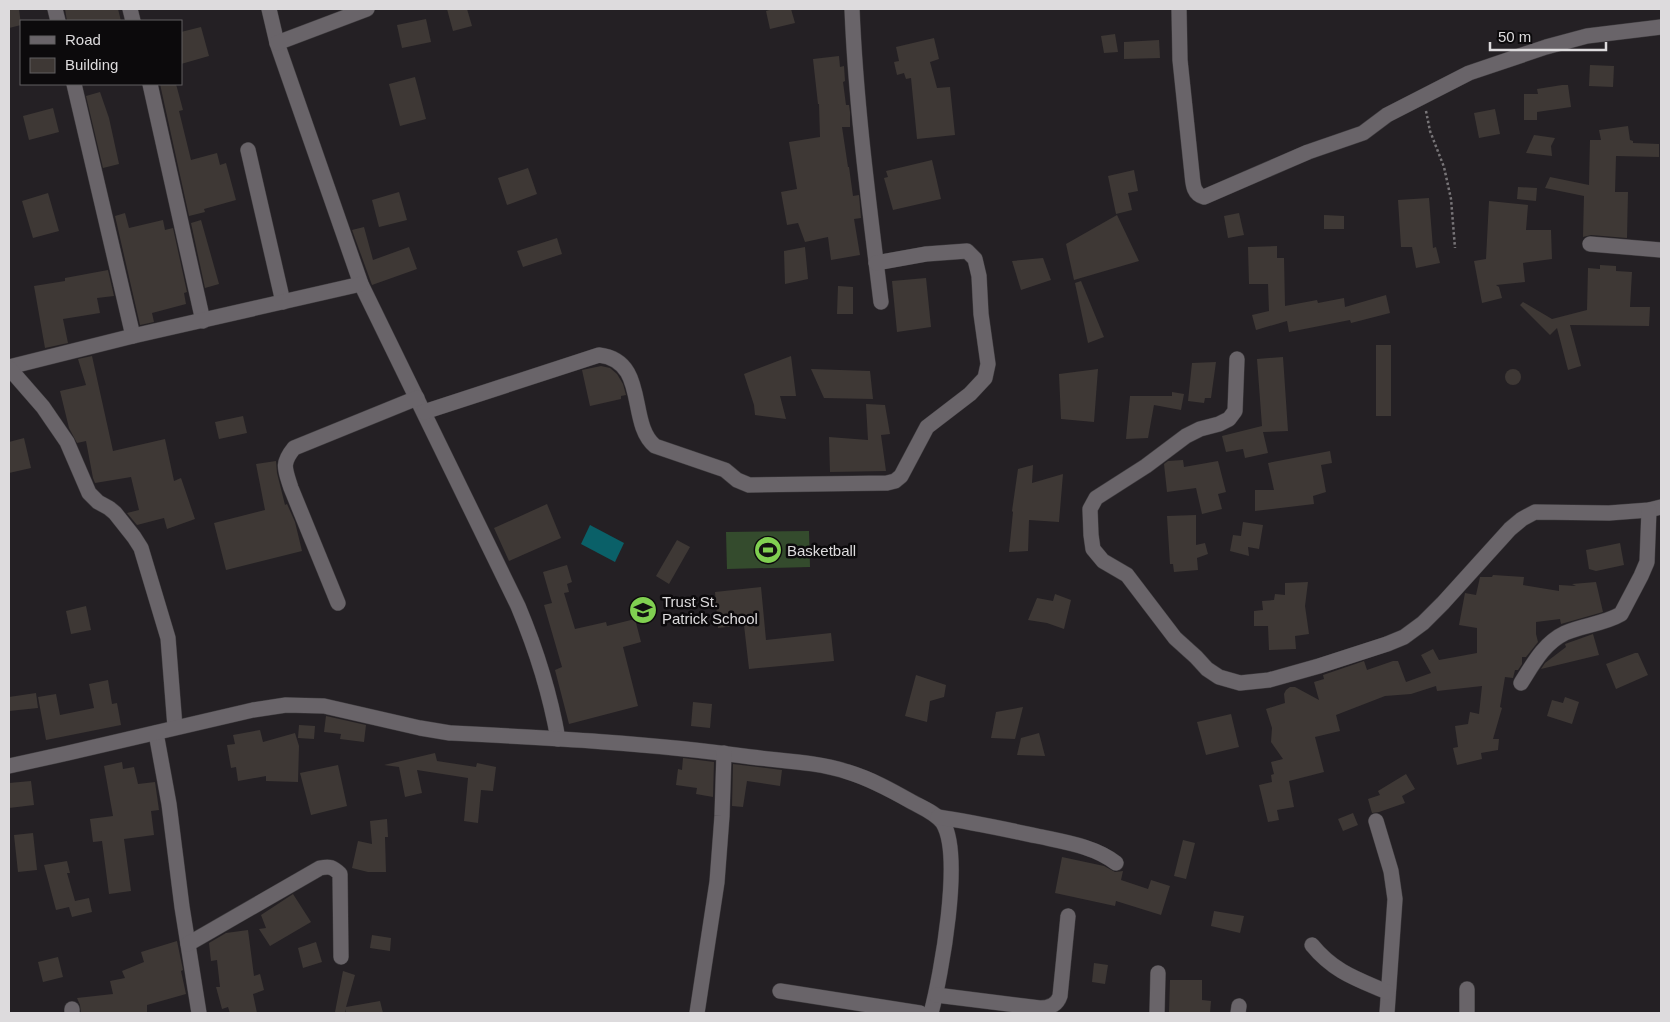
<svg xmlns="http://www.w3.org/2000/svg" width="1670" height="1022" font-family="Helvetica,sans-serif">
<rect width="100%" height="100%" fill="#242024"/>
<polygon fill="#344b2d" points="809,531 810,567 727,569 726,532"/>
<polygon fill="#0a6068" points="590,525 624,543 615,562 581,544"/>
<g fill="#3e3835">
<polygon points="9,9 19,9 21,25 9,28"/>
<polygon points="65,9 118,9 121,21 67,21"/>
<polygon points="447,9 467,9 472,26 453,31"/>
<polygon points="773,9 791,9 795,23 770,29 766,11"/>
<polygon points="426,19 431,42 402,48 397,25"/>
<polygon points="201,27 209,56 181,64 181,32"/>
<polygon points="1115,34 1118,52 1104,53 1101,36"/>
<polygon points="934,38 939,59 930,62 937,88 950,87 955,135 917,139 911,78 906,79 904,73 897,75 894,62 899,61 896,47"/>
<polygon points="1159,40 1160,58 1124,59 1124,42"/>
<polygon points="839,56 840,67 844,66 845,81 843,82 846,105 849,105 850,112 850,127 842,127 848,167 849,167 853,196 859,195 861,218 854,219 860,255 831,260 828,237 805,242 798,223 787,225 781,192 797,189 789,142 820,137 819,104 818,104 813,59"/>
<polygon points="1590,65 1614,66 1613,87 1589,86"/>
<polygon points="415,77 426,119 400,126 389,84"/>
<polygon points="160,84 176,84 183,110 179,111 191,160 217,153 220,165 226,163 236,200 204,209 205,212 189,216"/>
<polygon points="1562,85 1568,85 1571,107 1537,112 1537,120 1524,120 1524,94 1538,94 1537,89"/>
<polygon points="100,92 109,118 119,164 103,168 86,96"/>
<polygon points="53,108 59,132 29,140 23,116"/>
<polygon points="1495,109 1500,134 1479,138 1474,113"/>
<polygon points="1628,126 1630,140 1633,141 1633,143 1659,144 1659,157 1616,156 1615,192 1628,192 1627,238 1591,235 1583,237 1584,196 1545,188 1550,177 1589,185 1590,140 1601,140 1599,130"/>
<polygon points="1534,135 1555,138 1551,146 1552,156 1526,153"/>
<polygon points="932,160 941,199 893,210 884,178 888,177 886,171"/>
<polygon points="528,168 537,194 507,205 498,178"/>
<polygon points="1134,170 1138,191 1128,193 1132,210 1116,214 1108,176"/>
<polygon points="1518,187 1537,188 1536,201 1517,199"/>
<polygon points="399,192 407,220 379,227 372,200"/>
<polygon points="48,193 59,231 33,238 22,201"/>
<polygon points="1429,198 1433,248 1436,247 1440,263 1416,268 1412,247 1401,247 1398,200"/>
<polygon points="1489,201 1528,205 1526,230 1551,230 1552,259 1523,263 1525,282 1496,285 1499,287 1502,298 1482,303 1474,261 1486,259"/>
<polygon points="125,213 129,228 163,220 165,230 173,228 187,292 184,293 186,304 152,313 154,322 140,325 115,216"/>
<polygon points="1239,213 1244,235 1228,238 1224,216"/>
<polygon points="1117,215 1139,261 1074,280 1066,244"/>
<polygon points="1324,215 1344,216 1344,229 1324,229"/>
<polygon points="201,220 219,284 205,288 191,223"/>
<polygon points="364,227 373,260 409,247 417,269 372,285 352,230"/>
<polygon points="557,238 562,254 523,267 517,251"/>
<polygon points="1277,246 1277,258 1284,258 1285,306 1317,300 1318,303 1344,298 1345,307 1386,295 1390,313 1351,323 1350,320 1289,332 1287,321 1256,330 1252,315 1269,311 1268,284 1249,284 1248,247"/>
<polygon points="805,247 808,279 785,284 784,251"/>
<polygon points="1043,258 1051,280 1021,290 1012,261"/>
<polygon points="1600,265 1616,266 1616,271 1632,272 1630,307 1650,307 1649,326 1570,325 1581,366 1568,370 1557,328 1550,335 1520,305 1523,302 1552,319 1587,310 1588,268 1600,269"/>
<polygon points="108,270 114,296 97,298 100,313 63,319 68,343 45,348 34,286 65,281 65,278"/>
<polygon points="926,278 931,327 897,332 892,281"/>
<polygon points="1081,281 1104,337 1088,343 1075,283"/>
<polygon points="838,286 853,287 853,314 837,314"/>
<rect x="1376" y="345" width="15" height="71"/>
<polygon points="92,356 113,451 165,439 174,481 181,478 195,519 167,529 164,518 137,525 127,513 139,510 131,477 95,483 93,478 86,441 77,443 69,428 60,391 86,385 78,359"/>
<polygon points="791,356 796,396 780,396 786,419 755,415 754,405 744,374"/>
<polygon points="1283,357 1288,431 1263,432 1268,453 1245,458 1243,449 1226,452 1222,436 1262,426 1257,359"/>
<polygon points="1216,362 1211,398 1205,398 1204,403 1188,401 1192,363"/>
<polygon points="601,366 610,368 617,374 623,384 626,395 621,396 621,399 590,406 582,370"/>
<polygon points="811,369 870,371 873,399 824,398"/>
<polygon points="1098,369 1094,422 1061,419 1059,374"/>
<circle cx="1513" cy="377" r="8"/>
<polygon points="1172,392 1184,394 1181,410 1154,405 1148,438 1126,439 1130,396 1172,396"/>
<polygon points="866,404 885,405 890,434 881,435 886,471 830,472 829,437 868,440"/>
<polygon points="243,416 247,433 219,439 215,422"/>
<polygon points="24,438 31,468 9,473 9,442"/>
<polygon points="1330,451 1332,463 1321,465 1326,492 1313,496 1314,504 1255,511 1255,490 1274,490 1268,463"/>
<polygon points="1183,460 1184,467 1218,461 1226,492 1218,494 1222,509 1202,514 1196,488 1167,492 1164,464 1168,461"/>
<polygon points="276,461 277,473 285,505 287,504 295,522 302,551 226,570 214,523 265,510 256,464"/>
<polygon points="1033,465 1032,483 1063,474 1059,522 1029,520 1028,551 1009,552 1013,512 1012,511 1018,469"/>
<polygon points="547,504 561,538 509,561 494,528"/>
<polygon points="1196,515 1196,545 1205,543 1208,554 1197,558 1198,570 1174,572 1173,564 1170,564 1167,516"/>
<polygon points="1243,522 1263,525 1259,549 1248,547 1249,556 1230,551 1233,535 1241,536"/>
<polygon points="677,540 690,547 669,584 656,576"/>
<polygon points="1620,543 1624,565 1596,571 1589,569 1586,550"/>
<polygon points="567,565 572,582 567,584 569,592 564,593 575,629 606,622 607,626 635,619 641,642 623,647 638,706 569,724 555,670 562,667 544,605 552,603 543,572"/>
<polygon points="1493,575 1524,577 1523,585 1559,591 1559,585 1576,586 1572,584 1596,582 1603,612 1561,624 1560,619 1536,622 1536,634 1538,642 1526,657 1522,657 1522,664 1518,670 1515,670 1513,678 1505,677 1500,707 1502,708 1493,739 1499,739 1498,750 1481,753 1482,759 1457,765 1453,748 1458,747 1455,726 1468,724 1470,712 1479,714 1482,686 1437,691 1436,686 1411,694 1385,696 1336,715 1340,731 1315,737 1324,772 1289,781 1294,807 1277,810 1279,820 1268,822 1259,785 1272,782 1271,775 1274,774 1271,762 1283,759 1271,742 1272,728 1266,709 1285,703 1284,694 1286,690 1290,687 1295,687 1319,700 1314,682 1324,679 1323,675 1364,661 1367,670 1393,661 1398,661 1406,682 1431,673 1421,655 1433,649 1439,660 1477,653 1477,628 1459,625 1465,593 1476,595 1480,577 1492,577"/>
<polygon points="1308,582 1305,606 1309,634 1295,636 1296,649 1269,650 1268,626 1254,626 1254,611 1263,610 1262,601 1274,600 1275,594 1285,595 1285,583"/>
<polygon points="761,587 766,640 831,633 834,661 749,669 744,625 718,628 715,592"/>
<polygon points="1055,594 1071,600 1064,629 1047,623 1028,620 1037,598 1053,601"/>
<polygon points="86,606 91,630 71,634 66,611"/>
<polygon points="1593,634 1599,655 1541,669 1545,663 1566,647 1565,644"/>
<polygon points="1635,653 1638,653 1648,675 1616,689 1606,664"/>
<polygon points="916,675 946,685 944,697 930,701 927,722 905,716"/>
<polygon points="108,680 112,704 117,703 121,725 46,740 38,697 56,694 60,715 94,708 89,684"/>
<polygon points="36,693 38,708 9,711 9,697"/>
<polygon points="1565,697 1579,702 1572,724 1547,716 1552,700 1563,703"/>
<polygon points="693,702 712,704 710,728 691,726"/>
<polygon points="1023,707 1015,739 991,738 996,712"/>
<polygon points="1231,714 1239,747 1206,755 1197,722"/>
<polygon points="326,716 366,725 364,742 340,739 341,734 324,732"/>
<polygon points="299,725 315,726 314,739 298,738"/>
<polygon points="260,730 263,742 295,733 299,746 298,782 266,781 266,776 238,781 236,767 231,768 227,745 235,744 233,735"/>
<polygon points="1039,733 1045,756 1017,755 1021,738"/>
<polygon points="435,753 437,761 476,767 477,763 496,767 493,791 481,790 478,823 464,821 468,778 417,770 422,793 405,797 399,767 384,765"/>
<polygon points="683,758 714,762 713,797 696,794 697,788 676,785 678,769 682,770"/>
<polygon points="122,762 123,769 134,767 138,784 155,782 159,810 151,811 154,835 124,839 131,891 109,894 102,841 93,842 90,819 113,816 104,766"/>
<polygon points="733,764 782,770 780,786 747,781 743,807 732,806"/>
<polygon points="338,765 347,806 311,815 300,773"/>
<polygon points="1406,774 1415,789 1402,796 1405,803 1379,812 1372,813 1368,799 1380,795 1378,791"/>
<polygon points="31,781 34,805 9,808 9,783"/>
<polygon points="1353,813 1358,825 1343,831 1338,819"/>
<polygon points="387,819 388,837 385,837 386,872 368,872 352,868 358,841 372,844 370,821"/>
<polygon points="33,833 37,870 18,872 14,835"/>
<polygon points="1183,840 1195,843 1186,879 1174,876"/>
<polygon points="1062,857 1104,866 1115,872 1123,871 1121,880 1148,889 1151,880 1170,886 1161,915 1116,901 1115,906 1055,893"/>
<polygon points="67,861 70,873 67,873 75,901 89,898 92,912 72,917 69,907 56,910 44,865"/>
<polygon points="293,894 311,922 270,946 259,929 266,928 261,915"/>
<polygon points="1214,911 1244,916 1240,933 1211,926"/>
<polygon points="248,930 254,976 260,974 264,990 253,994 257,1013 230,1013 228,1007 222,1009 216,987 220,987 217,960 211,961 209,943 226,933"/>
<polygon points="372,935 391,938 390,951 370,948"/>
<polygon points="177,941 183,970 181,971 186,994 147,1005 147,1013 81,1013 80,1005 77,998 113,994 110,981 125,978 122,971 144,962 141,952"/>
<polygon points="316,942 322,962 303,968 298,948"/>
<polygon points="58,957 63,977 43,982 38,962"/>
<polygon points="1094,963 1108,965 1105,984 1092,982"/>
<polygon points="343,971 355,975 346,1007 380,1001 383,1013 346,1013 346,1009 345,1013 335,1012"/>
<polygon points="1170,980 1202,980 1202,1000 1211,1001 1210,1013 1169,1013"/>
</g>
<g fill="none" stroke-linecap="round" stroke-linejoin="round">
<g stroke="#3f3c3f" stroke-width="16">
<g id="minor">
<polyline points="55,9 58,21"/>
<polyline points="130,9 133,21"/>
<path d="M 269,9 L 277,43 L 361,284 L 518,606 C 536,649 550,693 558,739"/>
<path d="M 852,9 C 856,107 869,204 881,302"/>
<path d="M 1179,9 L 1180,60 L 1192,174 C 1193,184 1193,194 1204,197 L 1308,152 L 1363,133 L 1387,115 L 1469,73 L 1546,47 L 1587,36 L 1661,27"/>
<polyline points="277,43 367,9"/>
<polyline points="74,84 133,336"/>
<polyline points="150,84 203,321"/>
<polyline points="248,150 283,302"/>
<polyline points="1590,244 1661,250"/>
<polyline points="1237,359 1235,411 1229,419 1219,424 1200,429 1186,436 1146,466 1096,498 1090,509 1091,535 1093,549 1103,561 1127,575 1175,638 1196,657 1207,669 1219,677 1240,683 1269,680 1319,666 1387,644 1404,637 1423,623 1443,603 1510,529 1522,519 1535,512 1609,513 1649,510 1661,507"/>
<polyline points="9,367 133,336 361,284"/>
<polyline points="9,368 43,407 67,442 89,493 98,502 109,508 115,513 134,537 141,548 168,638 175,727"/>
<path d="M 424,412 L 599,355 C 649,361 627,423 655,446 L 725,470 L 737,480 L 749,485 L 887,483 L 895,481 L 901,476 L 927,427 L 970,394 L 985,378 L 988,364 L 981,314 L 979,276 L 975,259 L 967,251 L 926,254 L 876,263"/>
<path d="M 338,603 L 291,488 C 285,469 281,464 294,448 L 417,398"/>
<path d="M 1521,683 C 1533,664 1544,643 1565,633 C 1583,625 1604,624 1621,614 L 1641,576 L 1647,562 L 1649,510"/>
<polyline points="156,733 169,804 182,907 199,1013"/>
<path d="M 9,766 L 68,753 L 253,710 L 286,705 L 324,706 L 420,728 L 450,733 C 550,738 651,743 751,757 C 783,761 817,762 848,772 C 871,779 891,790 912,802 C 923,808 936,813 943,823 C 963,856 941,976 931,1013"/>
<path d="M 938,817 C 972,822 1004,829 1037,836 C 1064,842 1094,846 1116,863"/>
<polyline points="1376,821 1391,871 1395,899 1387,1013"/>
<path d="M 188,944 L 320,868 C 330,866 333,867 340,874 L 341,957"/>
<path d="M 1312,945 C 1334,972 1357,979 1387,992"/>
<polyline points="780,991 920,1013"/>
<path d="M 936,995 L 1040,1008 C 1049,1008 1057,1005 1060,996 L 1068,916"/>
<polyline points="72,1009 72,1013"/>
<polyline points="697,1013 717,882 722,816 724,753"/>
<polyline points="1157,1013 1158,973"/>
<polyline points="1238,1013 1239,1006"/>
<polyline points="1467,1013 1467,989"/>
</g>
</g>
<polyline stroke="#787578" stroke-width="2.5" stroke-dasharray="2.5 2.5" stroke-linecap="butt" points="1426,111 1430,131 1444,167 1451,199 1455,248"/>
<use href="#minor" stroke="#696469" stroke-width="15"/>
</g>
<defs>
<g id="stadium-disc" transform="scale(1.4375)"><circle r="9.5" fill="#80d051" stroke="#0c0a0c"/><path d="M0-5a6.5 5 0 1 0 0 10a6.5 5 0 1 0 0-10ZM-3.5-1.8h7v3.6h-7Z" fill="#111"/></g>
<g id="school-disc" transform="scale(1.4375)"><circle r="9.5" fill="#80d051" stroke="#0c0a0c"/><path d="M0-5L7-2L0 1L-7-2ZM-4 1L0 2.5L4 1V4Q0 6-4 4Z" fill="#111"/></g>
</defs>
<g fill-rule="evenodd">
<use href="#stadium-disc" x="768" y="550"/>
<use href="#school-disc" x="643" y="610"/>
</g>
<g text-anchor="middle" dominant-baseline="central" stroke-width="5" stroke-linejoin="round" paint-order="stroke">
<g font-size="15" fill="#dddbdd" stroke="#0c0a0c" text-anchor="start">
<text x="787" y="550">Basketball</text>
<text x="662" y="601">Trust St.<tspan x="662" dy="17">Patrick School</tspan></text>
</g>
</g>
<rect width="1670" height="1022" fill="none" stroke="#dddbdd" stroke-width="20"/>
<rect x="20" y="20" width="162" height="65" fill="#0c0a0c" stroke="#605e60"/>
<rect x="30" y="36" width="25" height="8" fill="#696469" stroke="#605e60"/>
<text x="65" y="45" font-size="15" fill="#dddbdd">Road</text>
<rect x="30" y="58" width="25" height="15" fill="#3e3835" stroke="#605e60"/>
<text x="65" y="70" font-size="15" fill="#dddbdd">Building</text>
<path d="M1490 42v8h116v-8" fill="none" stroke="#dddbdd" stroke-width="2.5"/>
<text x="1498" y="42" font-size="15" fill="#dddbdd" stroke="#0c0a0c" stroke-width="4" paint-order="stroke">50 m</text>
</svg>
